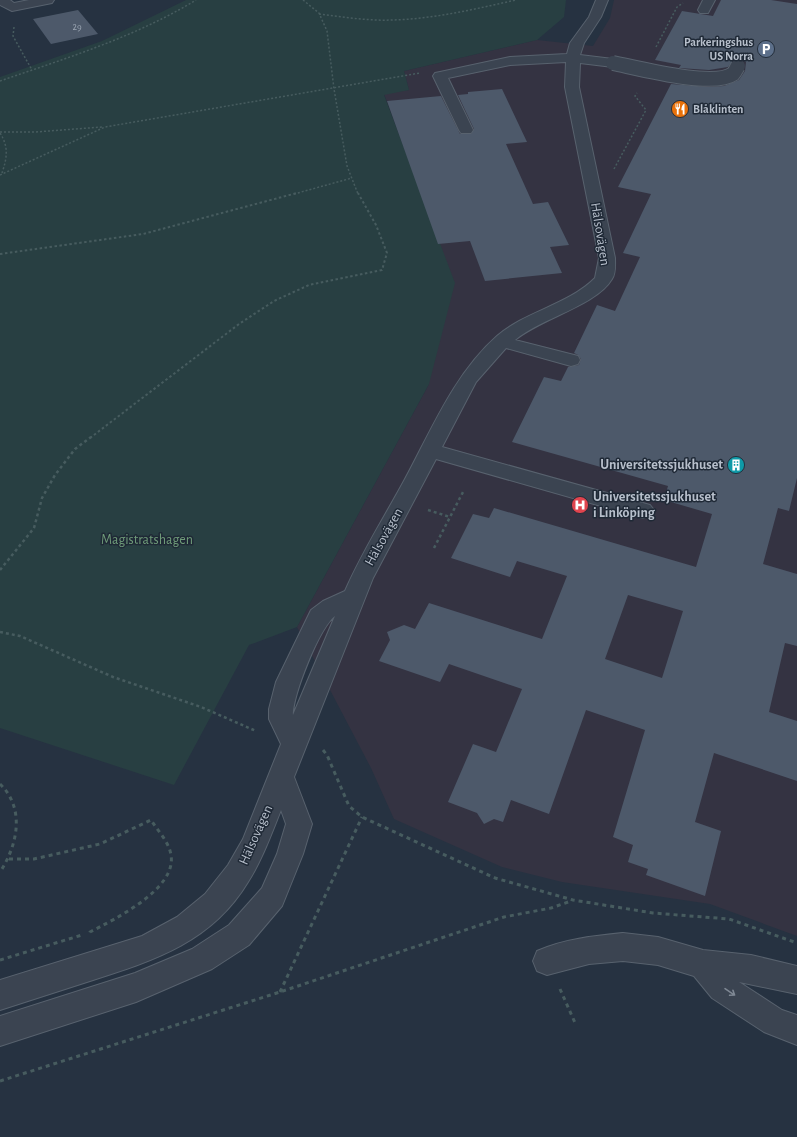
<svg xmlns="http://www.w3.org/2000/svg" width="797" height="1137" font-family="'Alegreya Sans',sans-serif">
<rect width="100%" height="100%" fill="#263241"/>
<polygon fill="#343342" points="614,0 797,0 797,936 710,904 562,882 502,867 394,819 371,768 297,627 429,384 412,166 384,94 409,90 404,71 537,40 593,46 610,18"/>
<polygon fill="#283f42" points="186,0 566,0 564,17 537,40 404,71 409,90 384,95 455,283 429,384 297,627 249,645 174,785 0,728 0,77 102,41"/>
<g fill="#4d596a" fill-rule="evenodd">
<path d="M 721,0 L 771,0 L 797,4 L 797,478 L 789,511 L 778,508 L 763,564 L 797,574 L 797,646 L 785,643 L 769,712 L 797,721 L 797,781 L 714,753 L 695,822 L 721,831 L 705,896 L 646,875 L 648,869 L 628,862 L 633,845 L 613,837 L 645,730 L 586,710 L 549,814 L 511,800 L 503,822 L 494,819 L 484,824 L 477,813 L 448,802 L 473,744 L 496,752 L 522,689 L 449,664 L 440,682 L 379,661 L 390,640 L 387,632 L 404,625 L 415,629 L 429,603 L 542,639 L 567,576 L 517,561 L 510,577 L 451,558 L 473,514 L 489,518 L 494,508 L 696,567 L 712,514 L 664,500 L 668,486 L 512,442 L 544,377 L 561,381 L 568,367 L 579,365 L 581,359 L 578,355 L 574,353 L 597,305 L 615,311 L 640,257 L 623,253 L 651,194 L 618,187 L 671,84 L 709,87 L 724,86 L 739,80 L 745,71 L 746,62 L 739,58 L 734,59 L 728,67 L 709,70 L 679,68 L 681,65 L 655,60 L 682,11 L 713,16 ZM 628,595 L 683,611 L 662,678 L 605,659 Z"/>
<polygon points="78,10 98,34 51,44 33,19"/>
<polygon points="502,89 527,142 506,144 533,204 548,202 569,245 550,247 562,273 485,281 470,241 438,244 387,101 441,96 460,134 471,134 474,129 458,95 468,94 468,92"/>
</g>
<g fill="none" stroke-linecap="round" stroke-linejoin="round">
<g stroke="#58626e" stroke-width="2">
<g id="minor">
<polygon points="0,0 10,0 14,3 29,0 54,0 52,3 12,11 0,5"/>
<path d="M 596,0 L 608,0 L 601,17 L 584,43 L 580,55 L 613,59 L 618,60 L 620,63 L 618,66 L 613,67 L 580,63 L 579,87 L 615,258 C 615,265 616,273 612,279 C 596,306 541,318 515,340 L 578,356 L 580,360 L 578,364 L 571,366 L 506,348 L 476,382 L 442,447 L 650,505 L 654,510 L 650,515 L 643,518 L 436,459 L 373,578 L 294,777 L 312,824 L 303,854 L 282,906 L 249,945 L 212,969 L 136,1002 L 0,1046 L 0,1016 L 135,973 L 192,949 L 229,925 L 262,888 L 277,854 L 286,824 L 281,810 C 271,835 262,860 248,882 C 212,942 155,960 93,980 C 62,990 31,1000 0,1010 L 0,980 L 142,936 L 177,917 L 205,894 L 228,865 L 243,839 L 281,744 L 269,719 L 269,709 L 276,682 L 311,610 L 323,601 L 345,591 C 362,552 385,516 405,479 C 431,431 454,374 497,336 C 526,311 568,305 595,278 L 599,258 L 565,87 L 566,62 L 510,65 L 448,78 L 473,130 L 471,133 L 461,133 L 459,130 L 433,76 L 435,73 L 440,72 L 510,57 L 567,54 L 570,43 L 589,17 ZM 335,616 L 293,715 C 293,695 319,628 335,616 Z"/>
<polygon points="703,0 715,0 708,13 700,13 698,10"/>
<path d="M 623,933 L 658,937 L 703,950 L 751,955 L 797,966 L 797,994 L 739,982 L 782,1010 L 797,1015 L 797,1045 L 764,1032 L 712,998 L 694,976 L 658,965 L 623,961 L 589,964 L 547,975 L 537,971 L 533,961 L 537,951 C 564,939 594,936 623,933 Z"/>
</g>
</g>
<g stroke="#475c5f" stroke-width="1.5" stroke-dasharray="2 2" stroke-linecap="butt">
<polyline points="303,0 319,13 327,31 334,89 347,166 358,194"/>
<path d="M 319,14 C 343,17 368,21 392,20 C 434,19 475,9 516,0"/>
<polyline points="14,27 13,36 32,70"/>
<polyline points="656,47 677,7 683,3"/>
<path d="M 0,81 C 67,58 135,37 196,0"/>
<polyline points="0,132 35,132 102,127"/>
<path d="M 0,133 C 9,147 7,158 2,173"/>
<polyline points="614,169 646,110 635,96 637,93"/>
<polyline points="0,175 105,127 420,73"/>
<polyline points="294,194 352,178"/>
</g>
<g stroke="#475c5f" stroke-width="2" stroke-dasharray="2.5 2.5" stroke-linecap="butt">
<polyline points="0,254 143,234 297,193"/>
<polyline points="90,438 239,324 274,301 309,285 382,270 387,253 376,225 358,193"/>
</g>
<g stroke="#475c5f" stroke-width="2.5" stroke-dasharray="3 3" stroke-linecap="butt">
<polyline points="428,510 450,517"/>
<polyline points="434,548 463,492"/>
<polyline points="0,570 34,528 42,498 55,475 75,449 91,437"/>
<polyline points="0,632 20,636 113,677 201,707 256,731"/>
</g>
<g stroke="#475c5f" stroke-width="3" stroke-dasharray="4 4" stroke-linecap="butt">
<polyline points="323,750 327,755 349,806 362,817 495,878 573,900 653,913 729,919 797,943"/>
<path d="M 0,784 C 26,809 17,846 0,872"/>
<path d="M 9,859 L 34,859 L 100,844 L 151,820 C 158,831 169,842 171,855 C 177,889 115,919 90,932 L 89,935"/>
<polyline points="0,960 82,935"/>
<polyline points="560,989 576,1025"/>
<polyline points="280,992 362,817"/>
<polyline points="0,1081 280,992 504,917 551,908 571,901"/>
</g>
<use href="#minor" fill="#3b4451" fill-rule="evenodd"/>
<g stroke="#58626e" stroke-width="16" stroke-linecap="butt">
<path id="minor-bridge" d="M 613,63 C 638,68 713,88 733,74 C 735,72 736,69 738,66"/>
</g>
<use href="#minor-bridge" stroke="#3b4451" stroke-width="14"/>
</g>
<defs><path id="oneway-shaft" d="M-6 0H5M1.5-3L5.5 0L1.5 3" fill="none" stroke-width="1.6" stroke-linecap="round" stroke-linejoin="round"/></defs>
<use stroke="#7f8894" href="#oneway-shaft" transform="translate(730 992) rotate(34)"/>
<defs>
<g id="parking-disc" transform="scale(0.9)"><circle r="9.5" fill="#5c6f8a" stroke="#1f2936"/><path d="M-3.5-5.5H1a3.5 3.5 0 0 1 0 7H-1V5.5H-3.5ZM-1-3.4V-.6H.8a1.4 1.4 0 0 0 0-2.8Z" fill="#fff"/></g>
<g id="restaurant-disc" transform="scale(0.9)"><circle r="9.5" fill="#e8710a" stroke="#1f2936"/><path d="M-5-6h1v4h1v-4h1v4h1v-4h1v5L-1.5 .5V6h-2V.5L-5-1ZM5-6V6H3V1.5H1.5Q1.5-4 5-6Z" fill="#fff"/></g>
<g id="building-disc" transform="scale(0.9)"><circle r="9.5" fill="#0f9aa8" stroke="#1f2936"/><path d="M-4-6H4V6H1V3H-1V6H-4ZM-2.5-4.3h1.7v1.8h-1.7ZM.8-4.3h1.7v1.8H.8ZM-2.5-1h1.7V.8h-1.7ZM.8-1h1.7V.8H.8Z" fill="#fff"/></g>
<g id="hospital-disc" transform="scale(0.9)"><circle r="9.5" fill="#e0444e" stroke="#1f2936"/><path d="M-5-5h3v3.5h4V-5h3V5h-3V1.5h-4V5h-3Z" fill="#fff"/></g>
</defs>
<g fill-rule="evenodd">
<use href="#parking-disc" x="766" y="49"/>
<use href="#restaurant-disc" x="680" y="109"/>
<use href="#building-disc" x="736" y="465"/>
<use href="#hospital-disc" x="580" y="505"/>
</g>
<g text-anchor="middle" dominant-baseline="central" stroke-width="3" stroke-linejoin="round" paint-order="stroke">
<g font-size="10" fill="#9ca6b3">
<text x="77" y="27">29</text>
</g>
<g font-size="12" font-weight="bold" fill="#b7bfcb" stroke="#1f2936" text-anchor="end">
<text x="753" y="42">Parkeringshus<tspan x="753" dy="14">US Norra</tspan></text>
<text x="693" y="109" text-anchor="start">Blåklinten</text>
</g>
<g font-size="14" fill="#b7bfcb" stroke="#1f2936">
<text transform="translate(600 234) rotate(81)">Hälsovägen</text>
<text transform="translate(384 537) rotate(-61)">Hälsovägen</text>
<text transform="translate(256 835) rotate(-66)">Hälsovägen</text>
</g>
<g font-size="14" font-weight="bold" fill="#b7bfcb" stroke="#1f2936" text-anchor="end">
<text x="723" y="465">Universitetssjukhuset</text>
<text x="593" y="497" text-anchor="start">Universitetssjukhuset<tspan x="593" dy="16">i Linköping</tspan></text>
</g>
<g font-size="14" fill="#6f9b79" stroke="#1f2936">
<text x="147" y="540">Magistratshagen</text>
</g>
</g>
</svg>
